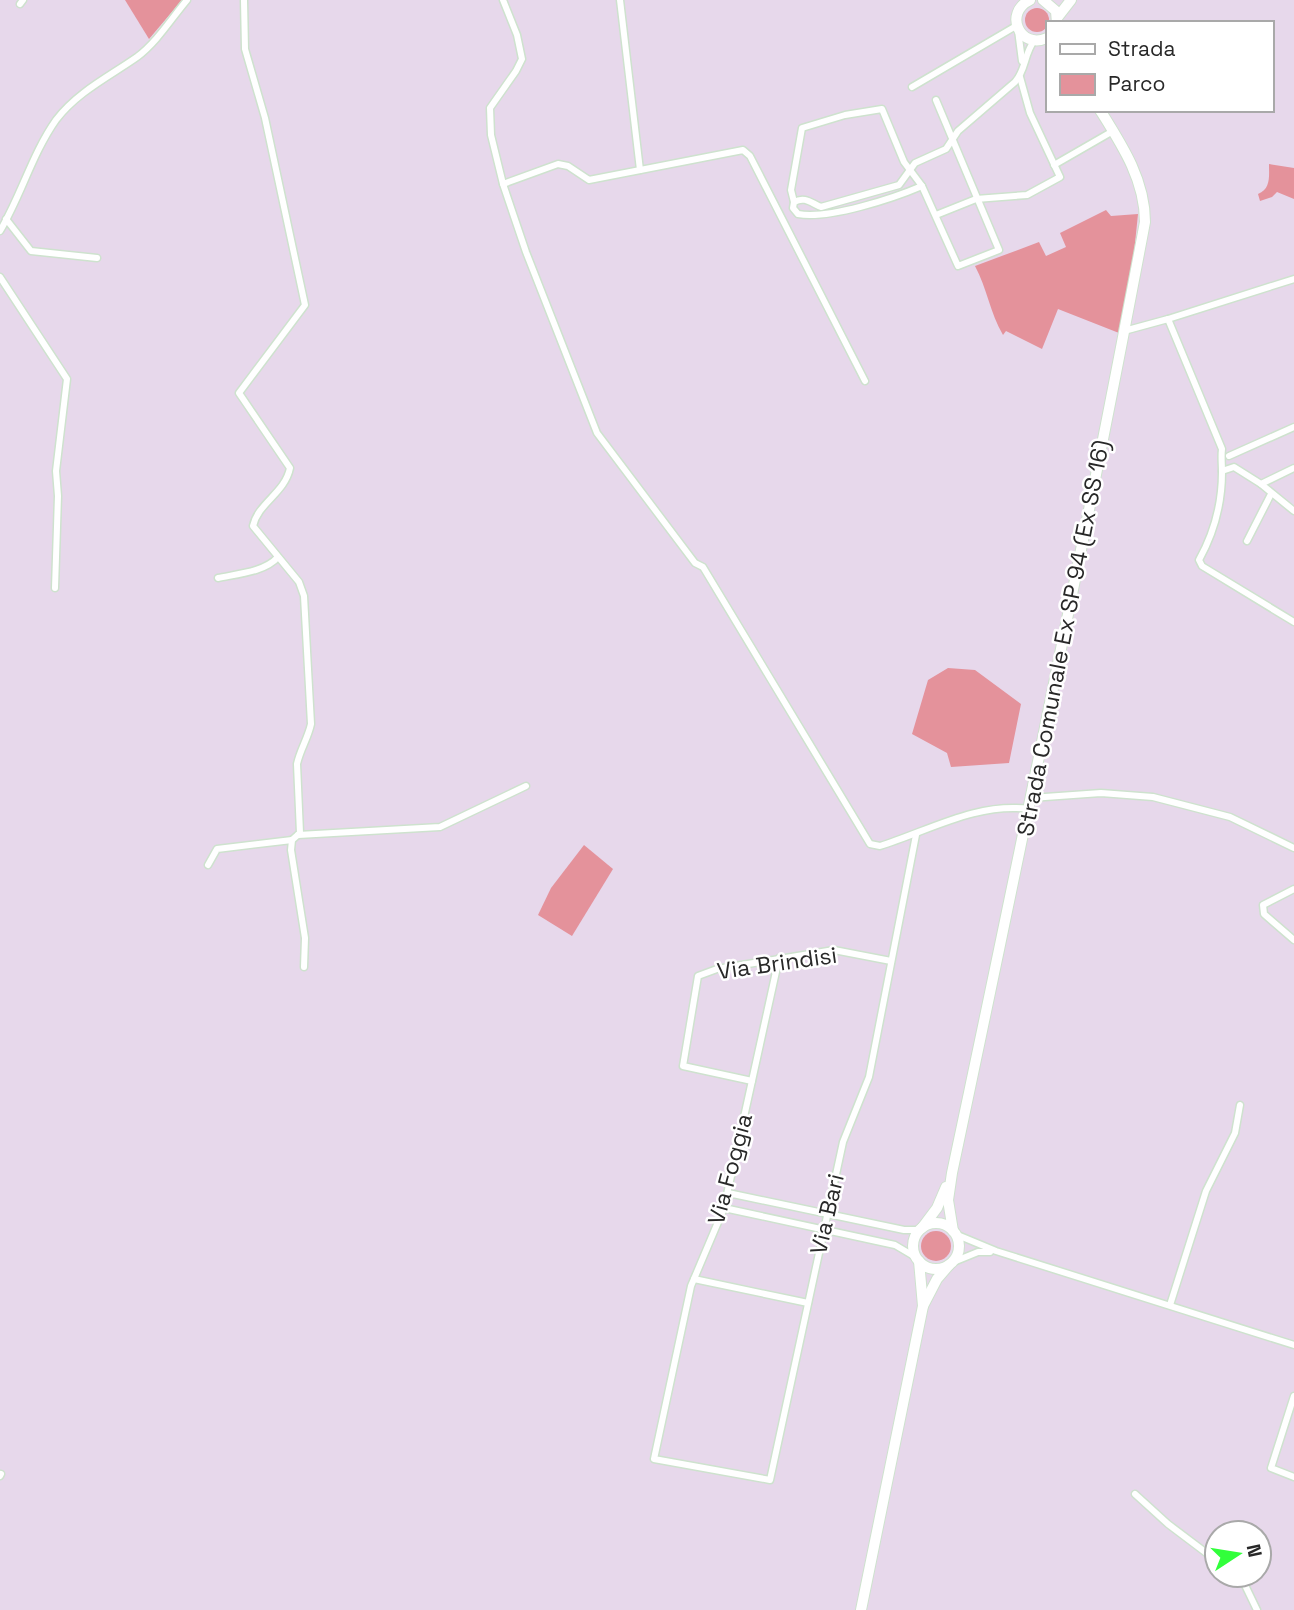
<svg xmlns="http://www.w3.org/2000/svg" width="1294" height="1610" font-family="'Space Grotesk',sans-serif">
<rect width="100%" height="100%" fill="#e7d8eb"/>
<g fill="#e4929b">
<polygon points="125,0 182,0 149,39"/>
<circle cx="1037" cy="20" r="12"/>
<path d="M 1269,164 L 1294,168 L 1294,199 L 1277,192 L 1272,197 L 1260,201 L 1258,194 C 1271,189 1269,176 1269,164 Z"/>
<path d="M 1106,210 L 1111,216 L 1138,214 L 1134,253 L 1119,333 L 1058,309 L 1042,349 L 1006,331 L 1003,335 C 990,313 987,288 975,266 L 1039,242 L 1046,256 L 1066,247 L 1060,233 Z"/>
<polygon points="948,668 975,670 1021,704 1009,763 951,767 947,753 912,734 928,680"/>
<polygon points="584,845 613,869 572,936 538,915 551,888"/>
<circle cx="936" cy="1246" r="15"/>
</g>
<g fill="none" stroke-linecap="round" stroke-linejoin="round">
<g stroke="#cee2ce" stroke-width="9">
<g id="street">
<path d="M 244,0 L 245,49 L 265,118 L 305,305 L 239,393 L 290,468 C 285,493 258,503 253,526 L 299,582 L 304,596 L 311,724 C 308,738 300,750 297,764 L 300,833 L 292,840 L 291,850 L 305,938 L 304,967"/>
<path d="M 503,0 L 517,35 L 522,59 L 516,71 L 490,108 L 491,135 L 503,184 L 526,252 L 597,433 L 695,563 L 703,567 L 870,844 L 880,846 C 928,831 977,802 1029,809"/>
<polyline points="620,0 640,170"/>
<polyline points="20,4 23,0"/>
<polyline points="1018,30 1022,61"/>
<polyline points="912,87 1016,26"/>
<polyline points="1054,165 1113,131"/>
<polyline points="503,184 558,164 568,166 589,180 743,150 750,156 865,381"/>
<path d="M 922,186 C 894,198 828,220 798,214 L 793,208 L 794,202 C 805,196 811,203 821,207 L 899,185 L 915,163 L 946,149 L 958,131 L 1015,82 C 1026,70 1024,54 1034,41"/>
<polyline points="794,202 791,190 802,128 845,115 882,109 904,162 922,186 958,266 999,250 936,100"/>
<polyline points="936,215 976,199 1027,195 1060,177 1030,113 1020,77"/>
<polyline points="6,219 31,251 97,258"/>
<path d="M 0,231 C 21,196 32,154 56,120 C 77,92 110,76 137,57 C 157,42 171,19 187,0"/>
<polyline points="0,277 67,379 56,471 58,496 55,588"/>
<polyline points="1168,319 1294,279"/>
<path d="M 1124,331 L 1168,319 L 1222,449 C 1221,457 1222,464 1222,472 C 1222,503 1214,533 1199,560 L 1202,566 L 1294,622"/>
<polyline points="1229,456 1294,427"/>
<polyline points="1222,471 1234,467 1261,484 1294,511"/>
<polyline points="1261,484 1294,468"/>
<polyline points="1247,541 1271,494"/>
<path d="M 218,578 C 237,574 265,572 278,557"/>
<polyline points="1031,798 1101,793 1153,797 1230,817 1294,848"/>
<polyline points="298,835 440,827 526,786"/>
<polyline points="208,865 217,849 292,840"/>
<polyline points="1294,889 1263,905 1264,914 1294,940"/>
<polyline points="779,958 724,1208 691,1286 654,1459 770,1480 843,1142 869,1077 916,835"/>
<polyline points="752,1081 683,1066 698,976 717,969 834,950 891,961"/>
<polyline points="728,1193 904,1230 920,1230"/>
<polyline points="724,1208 895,1245 917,1258"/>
<polyline points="955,1234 996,1251 1294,1345"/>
<polyline points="951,1263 978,1252 990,1252"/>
<polyline points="694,1279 808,1303"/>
<polyline points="1170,1305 1206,1191 1235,1133 1240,1105"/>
<polyline points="1294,1396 1271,1468 1294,1477"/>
<polyline points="0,1476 1,1474"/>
<polyline points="1135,1494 1168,1524 1217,1561"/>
<polyline points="1235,1575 1243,1581 1257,1610"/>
</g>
</g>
<g stroke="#cee2ce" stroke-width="12">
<g id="secondary">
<path d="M 1030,0 C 1003,13 1020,50 1047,38"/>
<polyline points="1043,0 1056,11 1057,23"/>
<polyline points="1057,18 1071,0"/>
<circle cx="936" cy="1246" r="23"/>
<polyline points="922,1228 937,1208 946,1187"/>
<path d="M 953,1231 L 948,1200 L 952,1173 C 1019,857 1085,540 1145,222 C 1145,180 1122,145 1100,110"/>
<polyline points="923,1306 937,1279 949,1265"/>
<polyline points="861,1610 923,1306 919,1261"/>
</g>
</g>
<use href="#street" stroke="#fff" stroke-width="6"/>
<use href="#secondary" stroke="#fff" stroke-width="10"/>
</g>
<g text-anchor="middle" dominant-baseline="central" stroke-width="5" stroke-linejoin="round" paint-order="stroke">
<g font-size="23" fill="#282828" stroke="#fff">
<text transform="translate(1063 638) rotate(-79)">Strada Comunale Ex SP 94 (Ex SS 16)</text>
<text transform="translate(777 963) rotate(-8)">Via Brindisi</text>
<text transform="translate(730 1169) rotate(-75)">Via Foggia</text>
<text transform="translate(827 1214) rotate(-77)">Via Bari</text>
</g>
</g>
<rect x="1046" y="21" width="228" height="91" fill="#ffffff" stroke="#a9a9a9" stroke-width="2"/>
<rect x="1060" y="44" width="35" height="10" fill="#ffffff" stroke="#a9a9a9" stroke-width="2"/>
<text x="1108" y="56" font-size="21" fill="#282828">Strada</text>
<rect x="1060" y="74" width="35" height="21" fill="#e4929b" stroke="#a9a9a9" stroke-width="2"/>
<text x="1108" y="91" font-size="21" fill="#282828">Parco</text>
<g transform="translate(1238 1554) rotate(78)"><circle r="33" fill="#ffffff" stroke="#a9a9a9" stroke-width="2"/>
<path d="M0-5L12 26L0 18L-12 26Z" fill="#31ff3b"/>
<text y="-10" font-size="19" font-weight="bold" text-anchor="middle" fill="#282828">N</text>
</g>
</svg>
